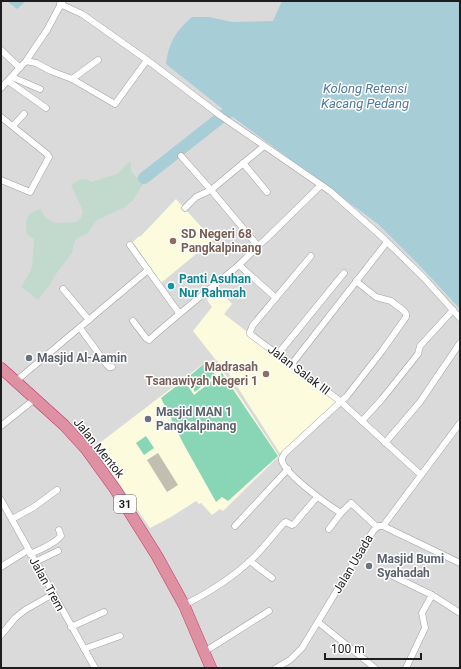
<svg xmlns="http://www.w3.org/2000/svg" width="461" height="669" font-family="Roboto,sans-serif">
<rect width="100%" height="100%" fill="#edeae3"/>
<rect fill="#dbdada" x="1" y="1" width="459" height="667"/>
<g fill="#fcfbde">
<polygon points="176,199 213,240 161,283 133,242 139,236 140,237"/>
<polygon points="218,289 232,304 224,314 334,399 336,403 281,455 226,369 215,359 193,331 212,307 207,300"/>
<polygon points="207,361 215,363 223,371 279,456 223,511 220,509 212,515 201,503 199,504 196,501 171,517 150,528 95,449 97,445"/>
</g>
<polygon fill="#c1c0b0" points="158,453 178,485 167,492 147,460"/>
<path fill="#c2dace" d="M 129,162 L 131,164 L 131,171 L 136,177 L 144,177 L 145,181 L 133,200 L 125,207 L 97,220 L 87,234 L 77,238 L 74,243 L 72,253 L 56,274 L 49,286 L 38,300 L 21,287 L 30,272 L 32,267 L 34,239 L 27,234 C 25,220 25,213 40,209 L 45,217 L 55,223 L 77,222 L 81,218 L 83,211 L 71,185 L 79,180 L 87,179 L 91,182 L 117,174 Z"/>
<g fill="#88d6b5">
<polygon points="206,362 215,375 195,392 186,379"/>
<polygon points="222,373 278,456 228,501 222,497 216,502 183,443 161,398 184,380 194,395"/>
<polygon points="146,436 154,448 144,455 136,443"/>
</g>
<g fill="#a7ced7">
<polygon points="7,1 26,1 17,9"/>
<path d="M 282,1 L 460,1 L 460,309 L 420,266 L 378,224 L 234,118 L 166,64 C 168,44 176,30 192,17 L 209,17 L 232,22 L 273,21 Z"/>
</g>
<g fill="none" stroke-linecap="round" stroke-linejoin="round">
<polyline stroke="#a7ced7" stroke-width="12" points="144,178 228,112"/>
<g stroke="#a1a1a1" stroke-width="7">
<g id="street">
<polyline points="60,4 82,14 147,60 221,116 330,191 381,236 424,278 460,318"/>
<polyline points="1,50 20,68"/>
<polyline points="26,61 36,63 51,71 72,79 115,104 147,60"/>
<polyline points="12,77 40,89"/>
<polyline points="72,79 98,60"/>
<polyline points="8,81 46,108"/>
<polyline points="1,88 26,61 47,30 62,2"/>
<polyline points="1,117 47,154 49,157 30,192 1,180"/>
<polyline points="13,126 24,114"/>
<polyline points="181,156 211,190 264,146"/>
<polyline points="243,163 267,192"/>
<polyline points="185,208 196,197 211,190 258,246 267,238 321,185"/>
<polyline points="130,245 179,313"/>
<polyline points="258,246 239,265 276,298"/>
<polyline points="311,256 253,325 250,332 250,334 340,401 421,475"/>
<path d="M 356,281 L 376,297 L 391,301 L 404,311 L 406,314 L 406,317 L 382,351 L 347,396 L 285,453 C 283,456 281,458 282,461 C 286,475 328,505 341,513 L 351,503 L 377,527"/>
<polyline points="63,289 89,320"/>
<path d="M 133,321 L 146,338 L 149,340 C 178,314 209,290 239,265"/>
<polyline points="80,328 107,365 109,367 112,367"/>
<polyline points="278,354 344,273"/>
<polyline points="291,365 387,242"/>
<polyline points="16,381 148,270"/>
<polyline points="362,421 382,399 418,354 420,346 453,310"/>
<polyline points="1,426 35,399"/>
<polyline points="385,443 420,402 460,343"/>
<polyline points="1,500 95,668"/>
<polyline points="12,519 34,507 57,490"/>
<polyline points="235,526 288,469"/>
<polyline points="383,526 460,563"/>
<polyline points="329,529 341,513"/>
<path d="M 30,554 C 41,549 53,545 61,536 L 59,530"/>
<polyline points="250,561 272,578"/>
<polyline points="35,562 58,551"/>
<polyline points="1,567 28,550"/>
<polyline points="393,576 432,595 422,613 425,628 406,668"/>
<polyline points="432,595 460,613"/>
<path d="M 184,605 C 208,593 231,579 251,560 C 263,549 273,535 284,523 L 286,522 L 292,525 L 294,524 L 317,497"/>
<polyline points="318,622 375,668"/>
<polyline points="71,627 104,612"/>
<polyline points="1,635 15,618 25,610 53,594"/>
<polyline points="84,649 120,636"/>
<polyline points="204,652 269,611"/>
<polyline points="276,668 290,660 302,648 373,531 378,526 383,526 460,423"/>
</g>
</g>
<g stroke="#c9336b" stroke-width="12">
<polyline id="highway" points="1,368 64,425 86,449 115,489 157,556 184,605 211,668"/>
</g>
<use href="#street" stroke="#fff" stroke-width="6"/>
<use href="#highway" stroke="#de91a2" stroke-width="11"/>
</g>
<g fill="#8d6e63" stroke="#fff" stroke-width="1.5">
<circle cx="173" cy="241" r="4"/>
<circle cx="266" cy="374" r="4"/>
</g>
<circle fill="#0f9aa8" stroke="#fff" stroke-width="1.5" cx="171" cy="286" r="4"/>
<g fill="#6b7280" stroke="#fff" stroke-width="1.5">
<circle cx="29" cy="358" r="4"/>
<circle cx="148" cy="419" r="4"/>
<circle cx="369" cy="566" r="4"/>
</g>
<g text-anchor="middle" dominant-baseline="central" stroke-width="3" stroke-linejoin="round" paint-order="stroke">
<rect fill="#fff" stroke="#616161" stroke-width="1" x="114" y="495" width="22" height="18" rx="3"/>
<g font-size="11" font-weight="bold" fill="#1d1d1d">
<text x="125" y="504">31</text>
</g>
<g font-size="12" font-weight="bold" fill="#785e54" stroke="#fff" text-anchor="start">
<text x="181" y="234">SD Negeri 68<tspan x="181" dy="14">Pangkalpinang</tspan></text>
<text x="258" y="367" text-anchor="end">Madrasah<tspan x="258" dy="14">Tsanawiyah Negeri 1</tspan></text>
</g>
<g font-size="12" font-weight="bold" fill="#0d838f" stroke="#fff" text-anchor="start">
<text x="179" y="279">Panti Asuhan<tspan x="179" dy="14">Nur Rahmah</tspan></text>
</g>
<g font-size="12" font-weight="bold" fill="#5b616d" stroke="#fff" text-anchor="start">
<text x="37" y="358">Masjid Al-Aamin</text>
<text x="156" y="412">Masjid MAN 1<tspan x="156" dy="14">Pangkalpinang</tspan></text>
<text x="377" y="559">Masjid Bumi<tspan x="377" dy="14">Syahadah</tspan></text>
</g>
<g font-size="12" fill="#1d1d1d" stroke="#fff">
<text transform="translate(299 370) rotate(37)">Jalan Salak III</text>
<text transform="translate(99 448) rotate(51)">Jalan Mentok</text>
<text transform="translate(353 564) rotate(-59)">Jalan Usada</text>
<text transform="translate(47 584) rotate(61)">Jalan Trem</text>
</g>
<g font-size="13" font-style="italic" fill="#4f799d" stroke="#fff">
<text x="365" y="88">Kolong Retensi<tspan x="365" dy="15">Kacang Pedang</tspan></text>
</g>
</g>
<rect width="461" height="669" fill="none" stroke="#1d1d1d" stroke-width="4"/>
<path d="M325 653v6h96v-6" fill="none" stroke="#1d1d1d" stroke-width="2"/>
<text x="331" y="653" font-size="12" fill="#1d1d1d" stroke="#ffffff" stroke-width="3" paint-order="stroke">100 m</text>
</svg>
